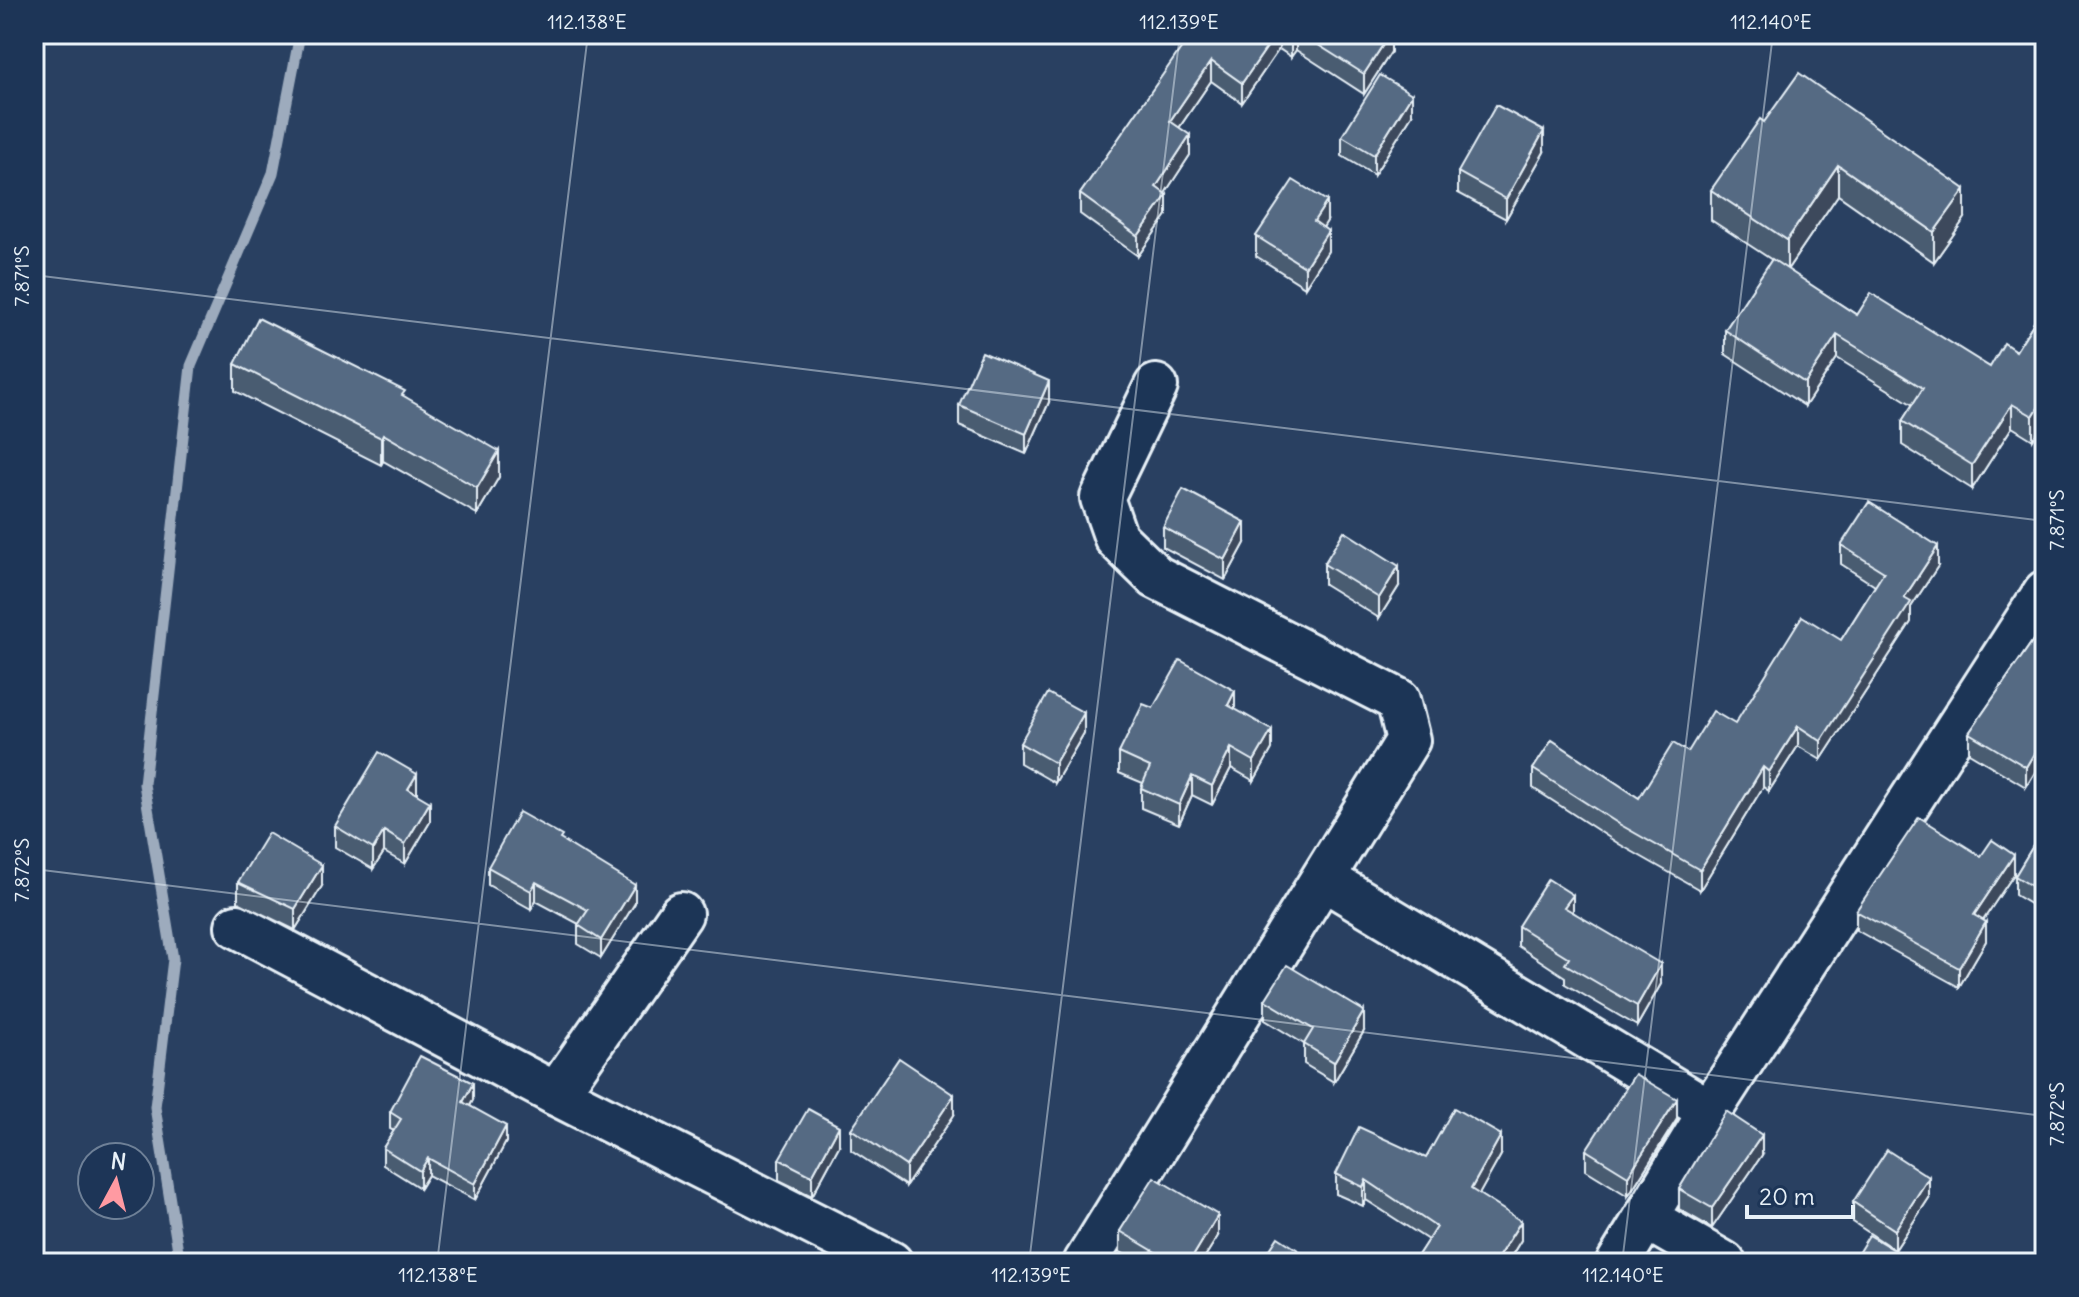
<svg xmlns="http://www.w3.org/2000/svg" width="2079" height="1297" font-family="Delius,sans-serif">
<rect width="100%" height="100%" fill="#294061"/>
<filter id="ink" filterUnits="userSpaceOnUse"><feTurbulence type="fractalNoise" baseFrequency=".0125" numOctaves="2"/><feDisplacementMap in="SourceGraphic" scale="16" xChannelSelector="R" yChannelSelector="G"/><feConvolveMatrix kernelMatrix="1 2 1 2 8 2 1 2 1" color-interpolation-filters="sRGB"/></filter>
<g filter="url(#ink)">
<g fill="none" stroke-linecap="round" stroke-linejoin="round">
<polyline stroke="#9dabbd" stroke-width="11" points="180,1263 155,1107 173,959 144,784 191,366 273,173 300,34"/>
<g stroke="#e8f1f8" stroke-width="48">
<g id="minor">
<polyline points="1324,879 1710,1111"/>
<polyline points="237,926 556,1094 891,1263"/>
<polyline points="556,1094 681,914"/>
<polyline points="1646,1218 1724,1263"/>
<polyline points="1085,1263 1408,740 1398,700 1156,577 1116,538 1102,498 1156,386"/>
<polyline points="1618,1263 1710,1111 2045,592"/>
</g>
</g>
<use href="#minor" stroke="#1d3557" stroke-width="42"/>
</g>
<g fill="#495b71" stroke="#e8f1f8" stroke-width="2">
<polygon points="1176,34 1391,34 1391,52 1364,94 1296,50 1291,57 1279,49 1242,103 1211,81 1179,128 1190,155 1165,193 1167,215 1138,256 1080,214 1080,194 1182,48 1176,43"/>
<polygon points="1412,115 1374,175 1342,156 1342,136"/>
<polygon points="1764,122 1965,218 1934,262 1838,195 1787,270 1857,315 1990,367 2016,351 2045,305 2045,421 2033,440 2012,427 1972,489 1902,445 1902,421 1913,405 1837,358 1805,406 1725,354 1725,330 1772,260 1711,220 1711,190"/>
<polygon points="1544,152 1506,219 1458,193 1458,172"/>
<polygon points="1327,221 1323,227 1328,251 1305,287 1256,256 1256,236"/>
<polygon points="235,364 405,397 499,477 477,514 383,461 381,465 235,391"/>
<polygon points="1049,402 1026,454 959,425 959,405"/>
<polygon points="1163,527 1245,543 1225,580 1163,547"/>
<polygon points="1841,545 1938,566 1911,607 1911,622 1821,760 1798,746 1769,791 1763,787 1700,890 1619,844 1533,788 1533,769 1639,798 1688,752 1735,724 1841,640 1875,586 1841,564"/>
<polygon points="1324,564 1399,586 1379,618 1324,584"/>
<polygon points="2045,623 2045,756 2026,787 1969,753 1969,733"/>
<polygon points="1153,708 1235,709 1272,749 1254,781 1231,768 1212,805 1192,795 1179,824 1141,808 1141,788 1143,783 1119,773 1119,753"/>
<polygon points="1084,733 1055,783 1020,763 1020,743"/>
<polygon points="417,794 430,822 405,864 384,852 373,869 335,847 335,826"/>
<polygon points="2045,826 2045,913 2015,895 2015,876"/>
<polygon points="562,841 635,903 601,958 578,944 578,925 579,924 536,901 531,909 488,885 488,867"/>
<polygon points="1981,856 2014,874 1983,920 1986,941 1959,987 1856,930 1856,911"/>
<polygon points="238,882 322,886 295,930 238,902"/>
<polygon points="1573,912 1661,984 1637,1026 1565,984 1565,977 1518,946 1518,926"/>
<polygon points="2045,950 2045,972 2044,972 2044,953"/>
<polygon points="1265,1000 1364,1031 1334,1082 1304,1064 1304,1044 1265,1020"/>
<polygon points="473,1100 470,1106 506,1142 475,1200 428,1175 420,1188 383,1165 383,1148 394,1131 390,1129 390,1112"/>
<polygon points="954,1115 906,1186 851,1150 851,1129"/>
<polygon points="1677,1119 1628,1196 1586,1170 1586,1150"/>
<polygon points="839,1146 812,1196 779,1180 779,1159"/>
<polygon points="1501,1155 1479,1194 1521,1240 1507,1263 1413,1263 1428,1240 1366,1200 1363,1206 1336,1194 1336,1174 1426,1158"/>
<polygon points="1762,1155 1712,1228 1679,1209 1679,1189"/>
<polygon points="1929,1198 1895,1250 1853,1222 1853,1202"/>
<polygon points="1120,1231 1218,1236 1201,1263 1140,1263 1120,1252"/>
</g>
<g fill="#3c4a5c" stroke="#e8f1f8" stroke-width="2">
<polygon points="1276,34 1279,34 1279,49 1242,103 1242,83"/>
<polygon points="1293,34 1296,34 1296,50 1291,57 1291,37"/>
<polygon points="1390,34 1391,34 1391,52 1364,94 1364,74"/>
<polygon points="1211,61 1211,81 1170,141 1170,121"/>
<polygon points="1412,94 1412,115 1374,175 1374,155"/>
<polygon points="1544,131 1544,152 1506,219 1506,199"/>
<polygon points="1190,135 1190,155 1156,207 1156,187"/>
<polygon points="1838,165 1838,195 1787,270 1787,240"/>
<polygon points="1965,189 1965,218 1934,262 1934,232"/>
<polygon points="1167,195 1167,215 1138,256 1138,236"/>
<polygon points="1327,201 1327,221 1314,242 1314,221"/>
<polygon points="1328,231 1328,251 1305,287 1305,267"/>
<polygon points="1837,335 1837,358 1805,406 1805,383"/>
<polygon points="1049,381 1049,402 1026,454 1026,434"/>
<polygon points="2045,397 2045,421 2033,440 2033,416"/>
<polygon points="2012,404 2012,427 1972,489 1972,465"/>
<polygon points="383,434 383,461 381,465 381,438"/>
<polygon points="499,451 499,477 477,514 477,488"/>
<polygon points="1245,522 1245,543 1225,580 1225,560"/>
<polygon points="1938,546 1938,566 1911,607 1911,622 1821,760 1821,741 1904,598"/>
<polygon points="1399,566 1399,586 1379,618 1379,598"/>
<polygon points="1235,691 1235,711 1228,705"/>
<polygon points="1084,713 1084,733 1055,783 1055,763"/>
<polygon points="1798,726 1798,746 1769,791 1769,772"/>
<polygon points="1272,730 1272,749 1254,781 1254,761"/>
<polygon points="2045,735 2045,756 2026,787 2026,767"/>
<polygon points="1231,748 1231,768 1212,805 1212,786"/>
<polygon points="1763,767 1763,787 1700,890 1700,870"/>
<polygon points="417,774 417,794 408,789"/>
<polygon points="1192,776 1192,795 1179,824 1179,805"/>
<polygon points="430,802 430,822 405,864 405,844"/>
<polygon points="384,831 384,852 373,869 373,849"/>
<polygon points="2014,855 2014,874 1974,934 1974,915"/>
<polygon points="322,865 322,886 295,930 295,909"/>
<polygon points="536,882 536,901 531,909 531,891"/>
<polygon points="635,885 635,903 601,958 601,940"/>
<polygon points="1573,895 1573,915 1564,907"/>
<polygon points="1986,922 1986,941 1959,987 1959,968"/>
<polygon points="1661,964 1661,984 1637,1026 1637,1006"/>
<polygon points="1364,1011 1364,1031 1334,1082 1334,1062"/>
<polygon points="473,1083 473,1100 463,1119 463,1102"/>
<polygon points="954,1095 954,1115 906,1186 906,1166"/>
<polygon points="1677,1099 1677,1119 1628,1196 1628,1176"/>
<polygon points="506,1126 506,1142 475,1200 475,1184"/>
<polygon points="839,1126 839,1146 812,1196 812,1176"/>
<polygon points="1501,1135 1501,1155 1471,1209 1471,1189"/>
<polygon points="1762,1135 1762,1155 1712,1228 1712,1208"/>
<polygon points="428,1158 428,1175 420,1188 420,1171"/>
<polygon points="1929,1177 1929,1198 1895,1250 1895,1230"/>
<polygon points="1366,1180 1366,1200 1363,1206 1363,1187"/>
<polygon points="1218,1215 1218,1236 1201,1263 1189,1263"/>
<polygon points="1521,1221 1521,1240 1507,1263 1495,1263"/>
</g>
<g fill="#556a83" stroke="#e8f1f8" stroke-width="2">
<polygon points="1191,34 1276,34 1242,83 1211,61 1170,121 1190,135 1156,187 1167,195 1138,236 1080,194"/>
<polygon points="1301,34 1390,34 1364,74"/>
<polygon points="1799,73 1965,189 1934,232 1838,165 1787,240 1711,190 1760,119 1764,122"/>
<polygon points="1380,75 1412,94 1374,155 1342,136"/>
<polygon points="1496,105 1544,131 1506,199 1458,172"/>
<polygon points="1293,180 1327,201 1314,221 1328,231 1305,267 1256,236"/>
<polygon points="1772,259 1857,315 1871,293 1990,367 2004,343 2016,351 2045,305 2045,397 2033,416 2012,404 1972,465 1902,421 1923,388 1837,335 1805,383 1725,330"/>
<polygon points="258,318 405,391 402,395 499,451 477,488 383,434 381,438 235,364"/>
<polygon points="982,352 1049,381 1026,434 959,405"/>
<polygon points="1183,489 1245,522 1225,560 1163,527"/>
<polygon points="1869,502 1938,546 1904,598 1911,602 1821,741 1798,726 1769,772 1763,767 1700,870 1619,824 1533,769 1552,740 1639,798 1673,743 1688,752 1713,711 1735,724 1802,616 1841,640 1884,572 1841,545"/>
<polygon points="1344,531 1399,566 1379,598 1324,564"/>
<polygon points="2045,623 2045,735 2026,767 1969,733"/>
<polygon points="1180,660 1235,691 1228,705 1272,730 1254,761 1231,748 1212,786 1192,776 1179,805 1141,788 1150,767 1119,753 1143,704 1153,708"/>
<polygon points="1048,693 1084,713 1055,763 1020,743"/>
<polygon points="379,752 417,774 408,789 430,802 405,844 384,831 373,849 335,826"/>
<polygon points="519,812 562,836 560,839 635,885 601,940 578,925 588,910 536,882 531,891 488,867"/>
<polygon points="1919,817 1981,856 1992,840 2014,855 1974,915 1986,922 1959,968 1856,911"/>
<polygon points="2045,826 2045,894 2015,876"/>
<polygon points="268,833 322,865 295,909 238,882"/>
<polygon points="1548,879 1573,895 1564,907 1661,964 1637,1006 1565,964 1569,958 1518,926"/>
<polygon points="1287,965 1364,1011 1334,1062 1304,1044 1313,1029 1265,1000"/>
<polygon points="420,1056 473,1083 463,1102 506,1126 475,1184 428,1158 420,1171 383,1148 401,1119 390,1112"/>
<polygon points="899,1058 954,1095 906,1166 851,1129"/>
<polygon points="1635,1074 1677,1099 1628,1176 1586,1150"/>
<polygon points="1454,1108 1501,1135 1471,1189 1521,1221 1495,1262 1490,1258 1487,1263 1413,1263 1436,1227 1366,1180 1363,1187 1336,1174 1359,1127 1426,1158"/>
<polygon points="808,1109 839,1126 812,1176 779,1159"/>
<polygon points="1726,1111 1762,1135 1712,1208 1679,1189"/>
<polygon points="1887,1150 1929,1177 1895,1230 1853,1202"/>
<polygon points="1154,1177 1218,1215 1189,1263 1174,1263 1120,1231"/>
<polygon points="1869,1235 1916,1263 1852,1263"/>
<polygon points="1278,1237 1318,1263 1261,1263"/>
<polygon points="1637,1257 1647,1263 1630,1263"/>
</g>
</g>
<path fill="none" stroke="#e8f1f8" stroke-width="2" stroke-opacity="0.45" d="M 34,275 L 2045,521M 34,869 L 2045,1116M 437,1263 L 588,34M 1029,1263 L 1180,34M 1622,1263 L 1773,34"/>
<rect width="2079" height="1297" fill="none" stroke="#1d3557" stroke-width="88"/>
<g transform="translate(116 1181) rotate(7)"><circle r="38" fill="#1d3557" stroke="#6e8097" stroke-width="2"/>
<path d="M0-6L14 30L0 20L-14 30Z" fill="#ff9aa2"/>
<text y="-12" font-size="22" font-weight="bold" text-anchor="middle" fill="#e8f1f8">N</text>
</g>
<path d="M1747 1205v12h106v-12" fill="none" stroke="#e8f1f8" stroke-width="4"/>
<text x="1759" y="1205" font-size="24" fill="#e8f1f8" stroke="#1d3557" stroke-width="6" paint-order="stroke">20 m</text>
<rect x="44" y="44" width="1991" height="1209" fill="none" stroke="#e8f1f8" stroke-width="3"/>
<g font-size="20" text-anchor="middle" fill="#e8f1f8">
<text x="587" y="29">112.138°E</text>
<text x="1179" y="29">112.139°E</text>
<text x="1771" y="29">112.140°E</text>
<text transform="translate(22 276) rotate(-90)" y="7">7.871°S</text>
<text transform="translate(2057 520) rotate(-90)" y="7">7.871°S</text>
<text transform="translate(22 870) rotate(-90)" y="7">7.872°S</text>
<text transform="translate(2057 1114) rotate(-90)" y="7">7.872°S</text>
<text x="438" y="1282">112.138°E</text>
<text x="1031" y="1282">112.139°E</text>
<text x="1623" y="1282">112.140°E</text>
</g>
</svg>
